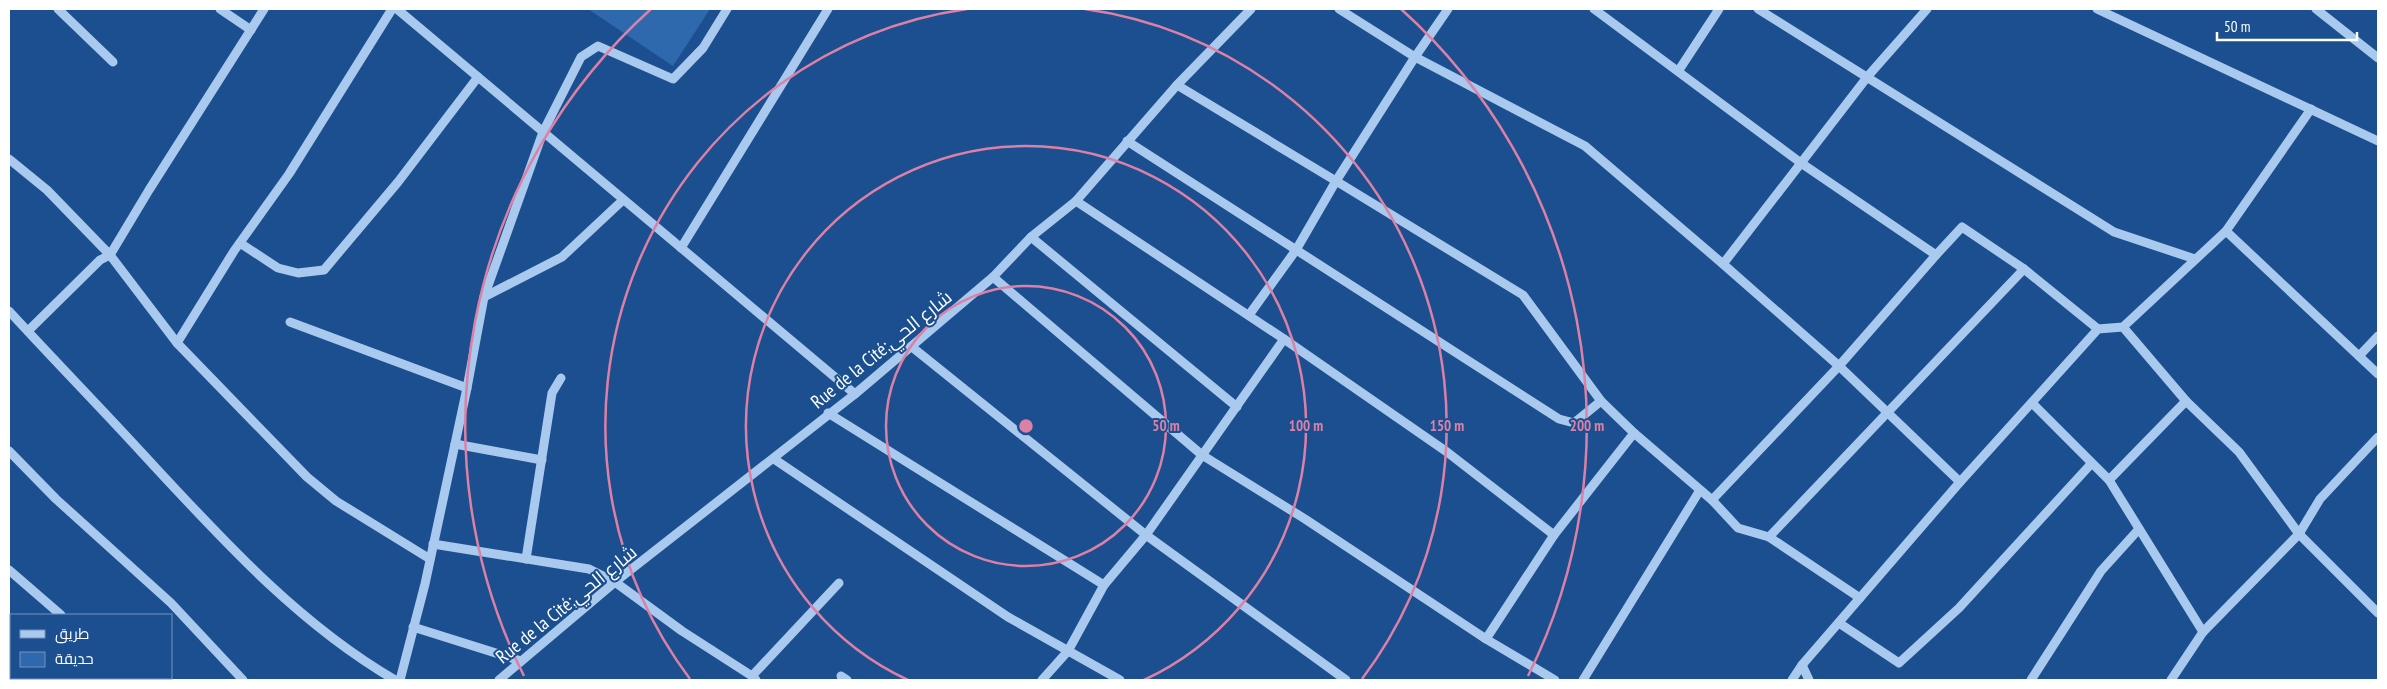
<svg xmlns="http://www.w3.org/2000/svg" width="2387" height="689" font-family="'PT Sans Narrow',Cairo,sans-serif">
<rect width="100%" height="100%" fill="#1b4f8f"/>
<polygon fill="#2e69ad" points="588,9 710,9 673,66"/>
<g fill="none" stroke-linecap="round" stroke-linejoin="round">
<g stroke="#a9c9ee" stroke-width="9">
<polyline points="58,9 113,62"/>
<polyline points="220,9 251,30"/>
<polyline points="397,9 855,394"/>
<polyline points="1339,9 1415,57 1585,146 1723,264"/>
<polyline points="1448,9 1415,57 1336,181 1523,295 1601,401 1634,433"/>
<polyline points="1594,9 1801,163 1868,76 1927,9"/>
<polyline points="1758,9 2114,232 2195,259"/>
<polyline points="2097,9 2378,141"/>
<polyline points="2316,9 2378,58"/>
<polyline points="1679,70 1719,9"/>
<polyline points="1177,85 1336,181 1296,250 1249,315"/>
<polyline points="1127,141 1559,419 1574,423 1601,401"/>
<polyline points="9,159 47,190 110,255 177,343 307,477 336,501 430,559"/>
<polygon points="1801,163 1936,255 1839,366 1723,264"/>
<polyline points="1076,201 1284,339"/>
<polyline points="2226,231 2378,374"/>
<polyline points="1031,237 1237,407"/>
<polyline points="240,243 278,268 298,273 324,270 398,182 478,77"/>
<polyline points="681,248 828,9"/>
<polyline points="1936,255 1962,227 2024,269"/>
<polyline points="993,277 1202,455 1305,519 1486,639 1555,680"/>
<polyline points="484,297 562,257 623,200"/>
<path d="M 9,311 C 53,359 99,406 143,454 C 220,537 297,623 395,680"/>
<polyline points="290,322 467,388"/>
<polyline points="2123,327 2186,401 2239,452 2299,534 2320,499 2378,437"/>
<polyline points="28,331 100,260 110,255 149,190 264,9"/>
<polyline points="177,343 234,251 289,174 392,9"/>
<polyline points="912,347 1146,535 1346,680"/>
<polyline points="2359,356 2378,336"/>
<polyline points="2032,403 2109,480 2186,401"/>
<polyline points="828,413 1104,585 1068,651 1042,680"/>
<polyline points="455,444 542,460"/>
<polyline points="9,451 56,499 171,603 243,680"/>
<polyline points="774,459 1008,617 1120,680"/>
<polyline points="2109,480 2203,632 2299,534 2378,613"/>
<polyline points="1712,500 1738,528 1769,537"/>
<polyline points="433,544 589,569 615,582 682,631 752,676 756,680"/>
<polyline points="526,559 552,393 561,378"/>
<polyline points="9,570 61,615"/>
<polyline points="1104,585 1146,535 1284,339 1447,452 1554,535"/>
<polyline points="1860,598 1769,537 2024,269 2098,329"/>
<polyline points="1839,623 1899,663 1959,608 2091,464"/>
<polyline points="413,627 521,661"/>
<polyline points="1486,639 1554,535 1634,433 1712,500 1839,366 1960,482"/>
<polyline points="1802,665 1809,680"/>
<polyline points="752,676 839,583"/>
<polyline points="841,676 847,680"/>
<polyline points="134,678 137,680"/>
<polyline points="44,680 46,678"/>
<polyline points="400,680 425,584 467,388 484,297 543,132 581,57 598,46 673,79 703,48 727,9"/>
<polyline points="499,680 615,582 855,394 993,277 1031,237 1076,201 1177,85 1251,9"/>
<polyline points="1583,680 1700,490"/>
<polyline points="1792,680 1802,665 1960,482 2098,329 2123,327 2226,231 2311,109"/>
<polyline points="2031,680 2101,571 2139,529"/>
<polyline points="2171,680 2203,632"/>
</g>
</g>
<g fill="none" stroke="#dd80a5" stroke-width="2.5">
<circle cx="1026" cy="426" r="140"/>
<path d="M908 680A280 280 0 1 1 1144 680"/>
<path d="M690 679A421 421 0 0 1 967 9M1085 9A421 421 0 0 1 1362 679"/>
<path d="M524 676A561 561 0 0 1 651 9M1401 9A561 561 0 0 1 1528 676"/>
</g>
<g text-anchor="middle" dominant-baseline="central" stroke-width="4" stroke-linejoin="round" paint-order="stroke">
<g font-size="19" fill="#fff" stroke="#1b4f8f">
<text transform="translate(881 349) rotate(-39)">Rue de la Cité;شارع الحي</text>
<text transform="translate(566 604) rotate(-39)">Rue de la Cité;شارع الحي</text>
</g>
</g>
<circle cx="1026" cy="426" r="8" fill="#dd80a5" stroke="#1b4f8f" stroke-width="2.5"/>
<g font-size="15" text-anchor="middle" font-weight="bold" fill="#dd80a5" stroke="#1b4f8f" stroke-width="4" stroke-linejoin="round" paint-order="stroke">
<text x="1166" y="431">50 m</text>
<text x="1306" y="431">100 m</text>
<text x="1447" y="431">150 m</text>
<text x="1587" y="431">200 m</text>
</g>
<rect width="2387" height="689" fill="none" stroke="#ffffff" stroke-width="20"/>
<rect x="10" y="614" width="162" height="65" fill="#1b4f8f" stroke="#7695bc"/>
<rect x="20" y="630" width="25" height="8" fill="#a9c9ee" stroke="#7695bc"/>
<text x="55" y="639" font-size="15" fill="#ffffff">طريق</text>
<rect x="20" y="652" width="25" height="15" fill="#2e69ad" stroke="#7695bc"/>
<text x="55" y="664" font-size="15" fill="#ffffff">حديقة</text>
<path d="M2217 32v8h140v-8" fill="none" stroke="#ffffff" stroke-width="2.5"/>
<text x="2224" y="32" font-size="15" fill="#ffffff" stroke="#1b4f8f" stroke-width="4" paint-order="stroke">50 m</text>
</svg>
